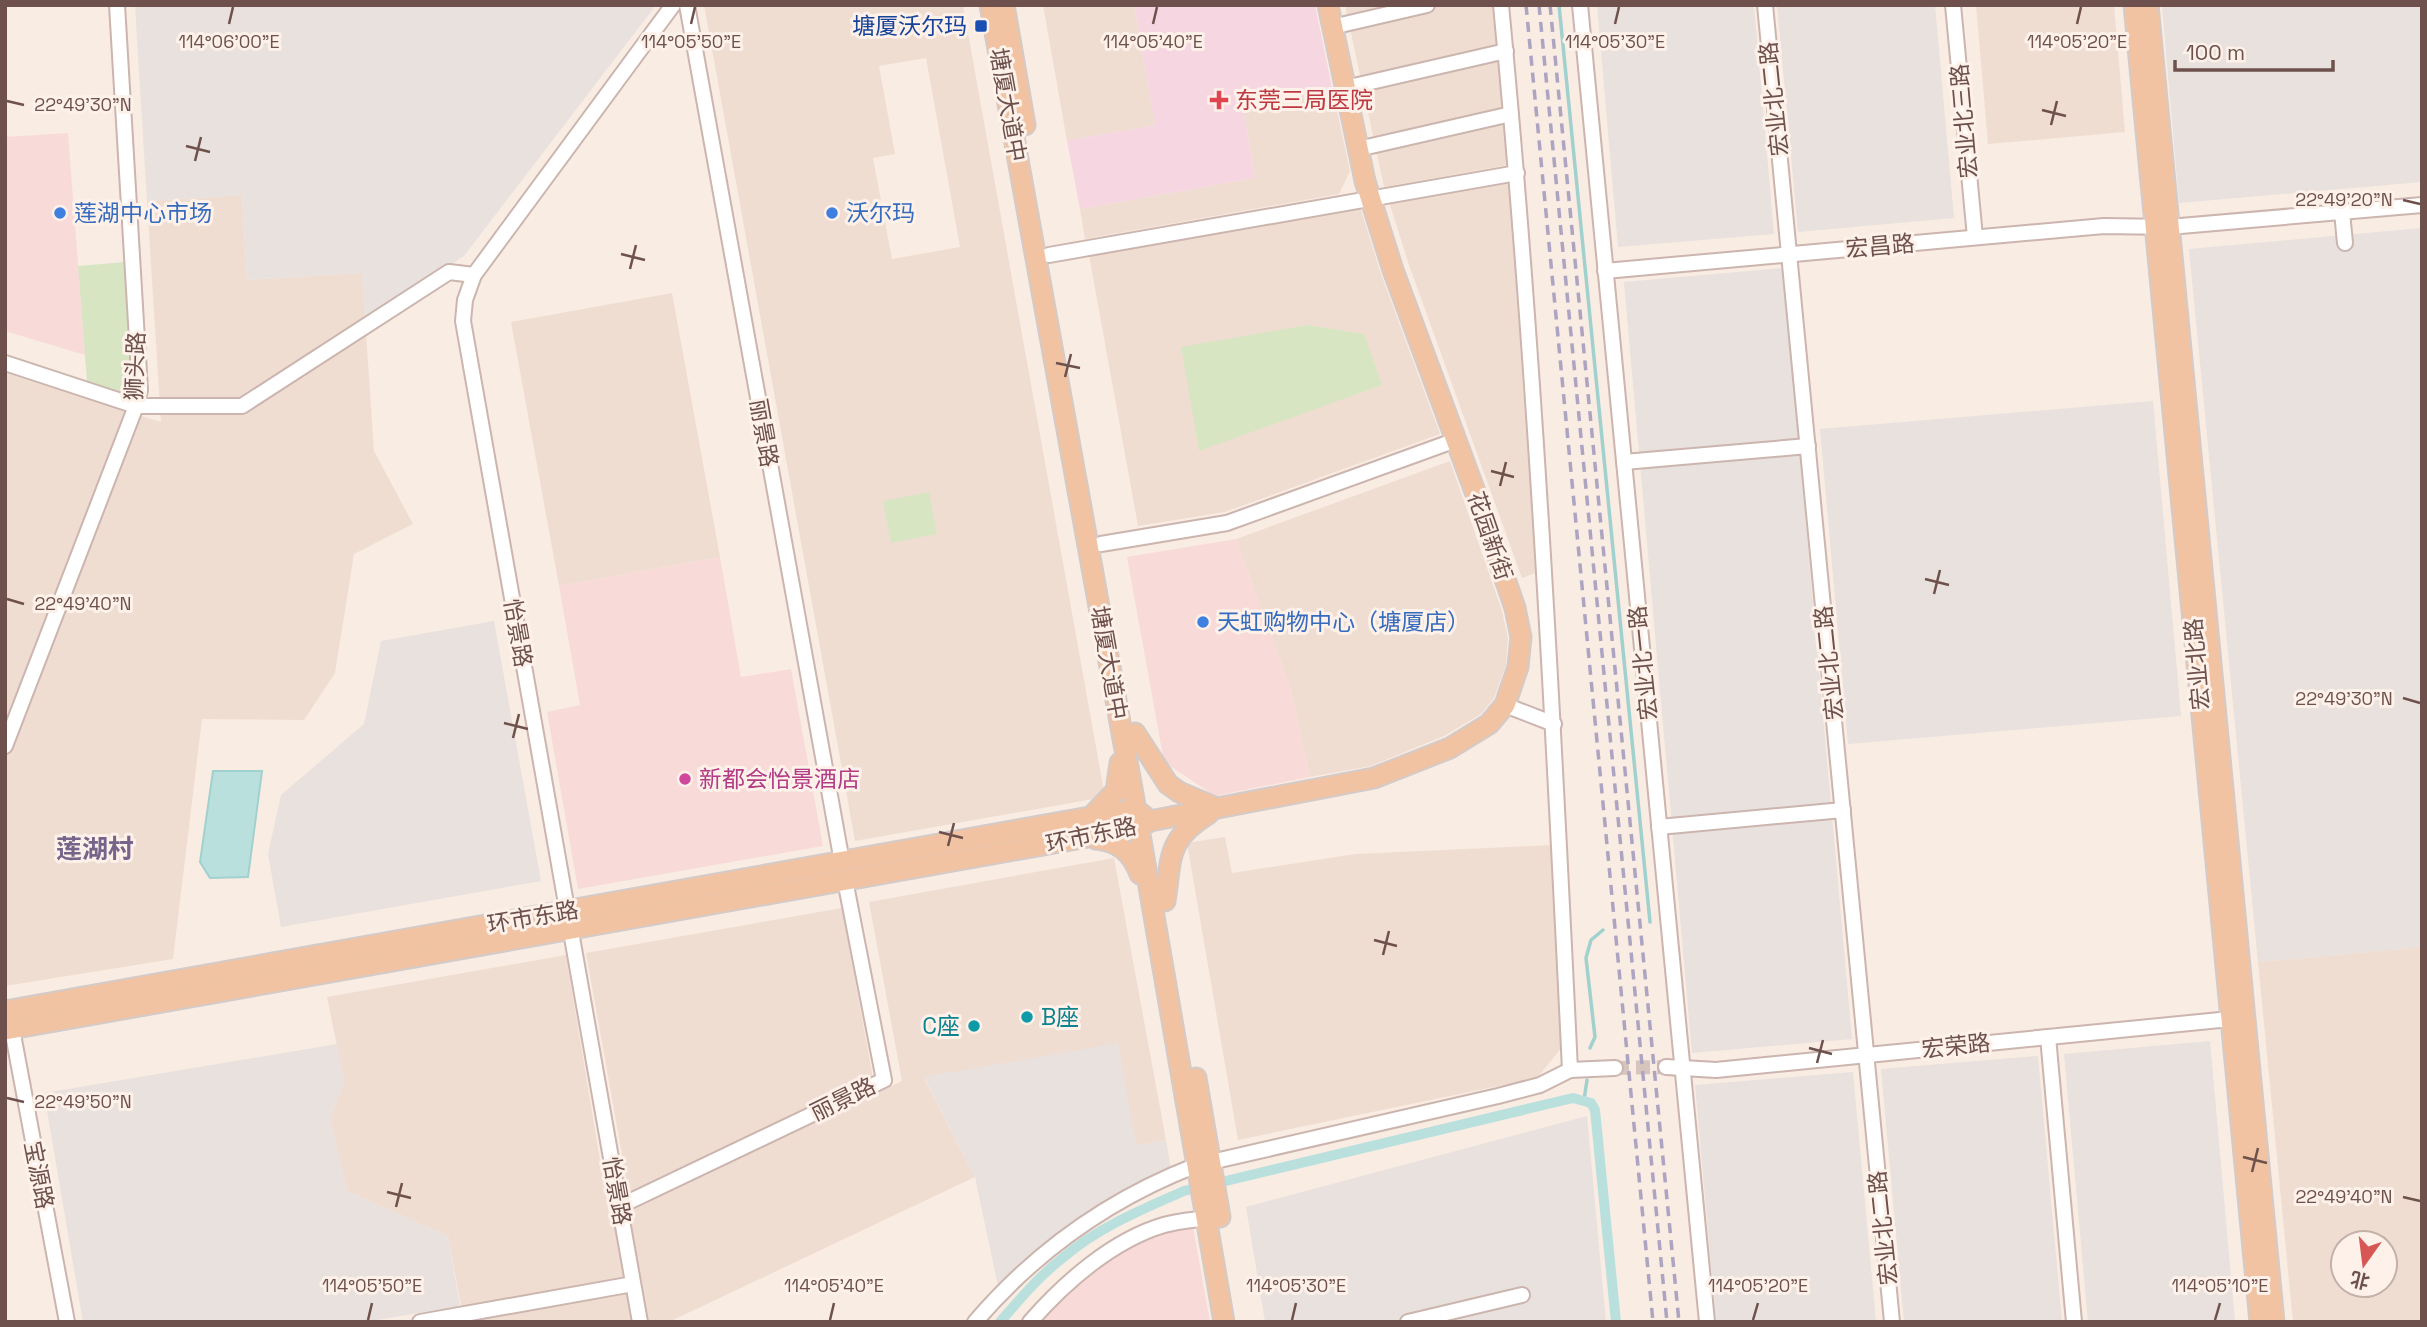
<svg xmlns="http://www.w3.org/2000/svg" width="2427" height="1327" font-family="'Space Grotesk','Noto Sans SC',sans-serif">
<rect width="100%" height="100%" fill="#f9ece3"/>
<g fill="#f0ddd2" fill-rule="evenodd">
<path d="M 704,5 L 963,5 L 1105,797 L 855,841 ZM 926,58 L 960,247 L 892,259 L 873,158 L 895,154 L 879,66 Z"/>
<polygon points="1043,5 1134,5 1155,125 1067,141"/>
<polygon points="1345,5 1493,5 1508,165 1384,187"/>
<polygon points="1976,5 2114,5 2125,132 1988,144"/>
<polygon points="1333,92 1350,171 1339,194 1085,239 1080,209 1255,178 1243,108"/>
<polygon points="1509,181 1536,573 1522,578 1409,265 1389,202"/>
<polygon points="242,195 247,280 362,273 374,451 413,524 354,554 335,673 304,720 202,719 173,959 5,986 5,373 161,422 147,201"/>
<polygon points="1360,207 1381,274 1440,434 1225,512 1138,526 1089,255"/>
<polygon points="672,293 720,557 559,586 511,322"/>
<polygon points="1450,461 1502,611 1508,638 1506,665 1494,698 1481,714 1444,736 1371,766 1310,777 1290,687 1236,539"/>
<polygon points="1225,837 1232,873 1355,854 1551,845 1563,1046 1537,1078 1238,1140 1187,843"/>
<polygon points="1114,858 1166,1140 1137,1145 924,1078 975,1177 669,1322 464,1322 448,1236 347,1191 330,1120 344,1081 327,997 566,955 610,1220 902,1081 869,902"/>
<polygon points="842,908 873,1078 629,1194 586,953"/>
<path d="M 2422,947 L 2422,1322 L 2293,1322 L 2258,962 ZM 2343,1243 L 2385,1243 L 2385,1285 L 2343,1285 Z"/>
</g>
<g fill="#f8dbd8">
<polygon points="68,133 85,355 5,331 5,137"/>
<polygon points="1236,539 1290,687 1310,777 1215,796 1164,762 1127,557"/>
<polygon points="720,557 741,677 791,669 823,846 578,889 547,712 580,705 559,586"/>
<polygon points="1193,1227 1210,1322 1039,1322 1075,1286 1106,1262 1138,1242 1167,1231"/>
</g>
<g fill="#e9e1dd">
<polygon points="135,5 656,5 464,256 365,319 362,273 247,280 242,195 147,201"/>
<polygon points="1597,5 1754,5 1774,234 1618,247"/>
<polygon points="1777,5 1935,5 1954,218 1798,232"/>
<polygon points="2162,5 2422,5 2422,182 2179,203"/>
<polygon points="2422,228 2422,947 2258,962 2189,249"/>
<polygon points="1783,268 1852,1039 1692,1053 1624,282"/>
<polygon points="2153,401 2181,716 1848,744 1820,429"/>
<polygon points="494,621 541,881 281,927 268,854 281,795 364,724 381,641"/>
<polygon points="2210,1041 2235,1322 2088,1322 2064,1054"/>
<polygon points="1118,1043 1136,1145 1166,1140 1171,1169 1142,1182 1091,1210 1043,1247 998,1286 975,1177 924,1077"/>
<polygon points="337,1044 344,1081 330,1120 347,1191 448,1236 460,1306 365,1322 83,1322 44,1093"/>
<polygon points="2038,1056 2062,1322 1904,1322 1881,1069"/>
<polygon points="1853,1072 1876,1322 1716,1322 1695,1085"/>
<polygon points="1587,1116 1606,1322 1265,1322 1246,1207"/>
</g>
<polygon fill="#f6d7e1" points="1134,5 1315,5 1333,92 1243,108 1255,178 1080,209 1067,141 1155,125"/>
<g fill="#d8e5c3">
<polygon points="124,262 134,386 126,394 87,381 78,266"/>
<polygon points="1307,325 1364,334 1382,385 1199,451 1181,347"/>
<polygon points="929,492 937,534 891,543 883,501"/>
</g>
<polygon fill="#bae0de" stroke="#a1d1ce" stroke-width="2" points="213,771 262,771 248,877 210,878 200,862"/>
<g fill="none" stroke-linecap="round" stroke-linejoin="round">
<g stroke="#a1d1ce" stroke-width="3.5">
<polyline points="1559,5 1650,922"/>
<polyline points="1590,1048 1595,1037 1586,958 1591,940 1603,930"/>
<polyline points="1584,1100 1587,1080"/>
</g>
<path stroke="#bae0de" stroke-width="10" d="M 1000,1322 C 1020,1299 1040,1275 1065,1256 C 1099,1227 1143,1209 1184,1191 L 1573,1098 L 1591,1103 L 1595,1110 L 1616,1322"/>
<polyline stroke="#d6c5bd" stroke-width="14" stroke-dasharray="14 7" stroke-linecap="butt" points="1615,1068 1666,1067"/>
<g stroke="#cbb5ae" stroke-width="18">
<g id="minor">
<polyline points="687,5 842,862"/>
<path d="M 1501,5 C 1535,360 1553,715 1570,1070"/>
<polyline points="1580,5 1707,1322"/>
<polyline points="1765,5 1892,1322"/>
<polyline points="1953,5 1975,237"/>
<polyline points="1332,27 1427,5"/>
<polyline points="1345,88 1506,51"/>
<polyline points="1358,149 1511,114"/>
<polyline points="2342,212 2345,243"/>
<polyline points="1049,255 1517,173"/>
<polyline points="1605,271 2104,226 2169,227 2422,205"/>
<polyline points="5,363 136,406 242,406 449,272 474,275"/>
<polyline points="1624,462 1808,446"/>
<polyline points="1101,544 1227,523 1456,440"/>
<polyline points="1505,705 1554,724"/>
<polyline points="5,746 136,406 140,390 117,5"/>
<polyline points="1659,827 1843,810"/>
<polyline points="12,1029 67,1322"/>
<polyline points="2048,1037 2074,1322"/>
<polyline points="1666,1067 1716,1070 2240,1018"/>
<polyline points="1211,1162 1498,1096 1540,1085 1570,1070 1615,1068"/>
<polyline points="620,1206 884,1080 845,880"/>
<polyline points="420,1322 633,1284"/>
<polyline points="640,1322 463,321 465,300 474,275 673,5"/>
<path d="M 975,1322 C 1036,1251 1111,1198 1197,1165"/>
<path d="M 1030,1322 C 1065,1282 1113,1240 1164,1225 C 1178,1221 1193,1220 1207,1218"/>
<polyline points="1408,1322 1522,1295"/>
</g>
</g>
<g stroke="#d4cbc9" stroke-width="23">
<g id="major">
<polyline points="990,5 1133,794 1224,1322"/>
<polyline points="1004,5 1025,125"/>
<polyline points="2134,5 2260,1322"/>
<polyline points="2148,5 2274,1322"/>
<polyline points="1135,733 1168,784 1179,792 1217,808"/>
<polyline points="1091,817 1116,791 1120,763"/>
<path d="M 1096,839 C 1119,841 1132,853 1140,874"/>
<path d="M 1165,901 C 1172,857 1166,840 1208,814"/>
<polyline points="5,1011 1135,809 1144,816"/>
<polyline points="5,1030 1138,828 1150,821 1374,778 1450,748 1489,724 1505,705 1518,667 1521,637 1515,608 1477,497 1393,270 1365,181 1328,5"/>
<polyline points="1196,1078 1220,1217"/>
</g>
</g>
<use href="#minor" stroke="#fff" stroke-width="14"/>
<use href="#major" stroke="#f1c3a2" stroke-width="19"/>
<g stroke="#ada4c1" stroke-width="3.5" stroke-dasharray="10 7" stroke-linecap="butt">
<polyline points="1526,5 1653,1322"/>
<polyline points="1539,5 1667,1322"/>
<polyline points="1550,5 1679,1322"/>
</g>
</g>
<path fill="none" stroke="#6e514c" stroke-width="2.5" d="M 229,24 L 233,7M 691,24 L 695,7M 1153,24 L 1157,7M 1615,24 L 1619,7M 2077,24 L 2081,7M 7,101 L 24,105M 2042,110 L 2066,116M 2051,125 L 2057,101M 186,146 L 210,152M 195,161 L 201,137M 2403,200 L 2420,204M 621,254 L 645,260M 630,269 L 636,245M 1056,363 L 1080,368M 1065,377 L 1071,354M 1491,471 L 1514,477M 1500,486 L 1506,462M 1925,579 L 1949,585M 1934,594 L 1940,570M 7,599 L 24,604M 2403,698 L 2420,703M 504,723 L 528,729M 513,738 L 519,714M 939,832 L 963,838M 948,846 L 954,823M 1374,940 L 1397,946M 1383,955 L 1389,931M 1809,1048 L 1832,1054M 1817,1063 L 1823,1040M 7,1098 L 24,1102M 2243,1157 L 2267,1163M 2252,1172 L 2258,1148M 387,1192 L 411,1198M 2403,1197 L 2420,1201M 396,1207 L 402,1183M 368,1320 L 372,1303M 830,1320 L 834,1303M 1292,1320 L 1296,1303M 1753,1320 L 1758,1303M 2215,1320 L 2220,1303"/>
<rect fill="#1a4fb4" stroke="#fdf1e9" stroke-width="2.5" x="974" y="19" width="14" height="14" rx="3.5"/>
<path fill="#e0444e" stroke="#fdf1e9" stroke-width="2.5" d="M1215.5 89.5h7v7h7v7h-7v7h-7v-7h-7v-7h7z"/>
<g fill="#3f7fe0" stroke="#fdf1e9" stroke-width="2.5">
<circle cx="60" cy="213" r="7"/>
<circle cx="832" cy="213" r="7"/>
<circle cx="1203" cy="622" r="7"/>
</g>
<circle fill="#d1479c" stroke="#fdf1e9" stroke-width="2.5" cx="685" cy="779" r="7"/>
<g fill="#0f9aa8" stroke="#fdf1e9" stroke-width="2.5">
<circle cx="1027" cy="1017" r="7"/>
<circle cx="974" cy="1026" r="7"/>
</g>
<g text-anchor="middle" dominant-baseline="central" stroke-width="6" stroke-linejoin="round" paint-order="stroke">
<g font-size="23" fill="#164399" stroke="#fdf1e9" text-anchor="end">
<text x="967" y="26">塘厦沃尔玛</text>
</g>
<g font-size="23" fill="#6e514c" stroke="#fdf1e9">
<text transform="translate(1774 99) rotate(-96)">宏业北二路</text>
<text transform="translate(1008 105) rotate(80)">塘厦大道中</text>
<text transform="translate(1964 121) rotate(-95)">宏业北三路</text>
<text transform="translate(1880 246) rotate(-5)">宏昌路</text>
<text transform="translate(135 366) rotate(-88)">狮头路</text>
<text transform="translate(764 433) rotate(80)">丽景路</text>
<text transform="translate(1490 536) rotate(71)">花园新街</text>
<text transform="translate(518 633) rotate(80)">怡景路</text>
<text transform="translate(1109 663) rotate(80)">塘厦大道中</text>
<text transform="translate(1643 663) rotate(-96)">宏业北一路</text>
<text transform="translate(1829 663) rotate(-96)">宏业北二路</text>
<text transform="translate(2197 664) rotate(-95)">宏业北路</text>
<text transform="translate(1091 835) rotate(-12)">环市东路</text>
<text transform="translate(533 917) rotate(-10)">环市东路</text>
<text transform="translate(1956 1046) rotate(-6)">宏荣路</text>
<text transform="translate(843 1099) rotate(-26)">丽景路</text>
<text transform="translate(39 1175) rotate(79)">宝源路</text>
<text transform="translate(617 1191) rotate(80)">怡景路</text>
<text transform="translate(1883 1228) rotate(-96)">宏业北二路</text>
</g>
<g font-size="23" fill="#be3a42" stroke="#fdf1e9" text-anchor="start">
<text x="1235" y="100">东莞三局医院</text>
</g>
<g font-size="23" fill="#366cbe" stroke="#fdf1e9" text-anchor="start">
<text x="74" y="213">莲湖中心市场</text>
<text x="846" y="213">沃尔玛</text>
<text x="1217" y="622">天虹购物中心（塘厦店）</text>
</g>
<g font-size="23" fill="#b23c85" stroke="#fdf1e9" text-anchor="start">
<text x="699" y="779">新都会怡景酒店</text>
</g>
<g font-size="23" fill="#0d838f" stroke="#fdf1e9" text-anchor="start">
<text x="1041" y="1017">B座</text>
<text x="960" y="1026" text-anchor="end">C座</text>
</g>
<g font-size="26" font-weight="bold" fill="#76648b" stroke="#fdf1e9">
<text x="95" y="849">莲湖村</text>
</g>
</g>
<g font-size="18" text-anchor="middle" fill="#6e514c" stroke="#fdf1e9" stroke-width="6" stroke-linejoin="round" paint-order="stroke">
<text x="691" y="48">114°05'50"E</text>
<text x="1153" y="48">114°05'40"E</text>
<text x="1615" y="48">114°05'30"E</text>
<text x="2077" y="48">114°05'20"E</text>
<text x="229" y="48">114°06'00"E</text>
<text x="83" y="111">22°49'30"N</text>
<text x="2344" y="206">22°49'20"N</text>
<text x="83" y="610">22°49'40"N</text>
<text x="2344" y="705">22°49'30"N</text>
<text x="83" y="1108">22°49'50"N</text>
<text x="2344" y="1203">22°49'40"N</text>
<text x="372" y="1292">114°05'50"E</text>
<text x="834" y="1292">114°05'40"E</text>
<text x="1296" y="1292">114°05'30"E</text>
<text x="1758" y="1292">114°05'20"E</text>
<text x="2220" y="1292">114°05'10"E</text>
</g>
<rect width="2427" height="1327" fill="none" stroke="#6e514c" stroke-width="14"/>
<g transform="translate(2364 1264) rotate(194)"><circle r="33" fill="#fdf1e9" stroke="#c4b1aa" stroke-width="2"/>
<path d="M0-5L12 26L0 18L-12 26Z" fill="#d75755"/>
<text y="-10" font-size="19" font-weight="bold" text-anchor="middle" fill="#6e514c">北</text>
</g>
<path d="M2175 60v10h158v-10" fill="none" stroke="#6e514c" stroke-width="3.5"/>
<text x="2186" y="60" font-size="21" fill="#6e514c" stroke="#fdf1e9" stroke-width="5" paint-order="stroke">100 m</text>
</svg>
